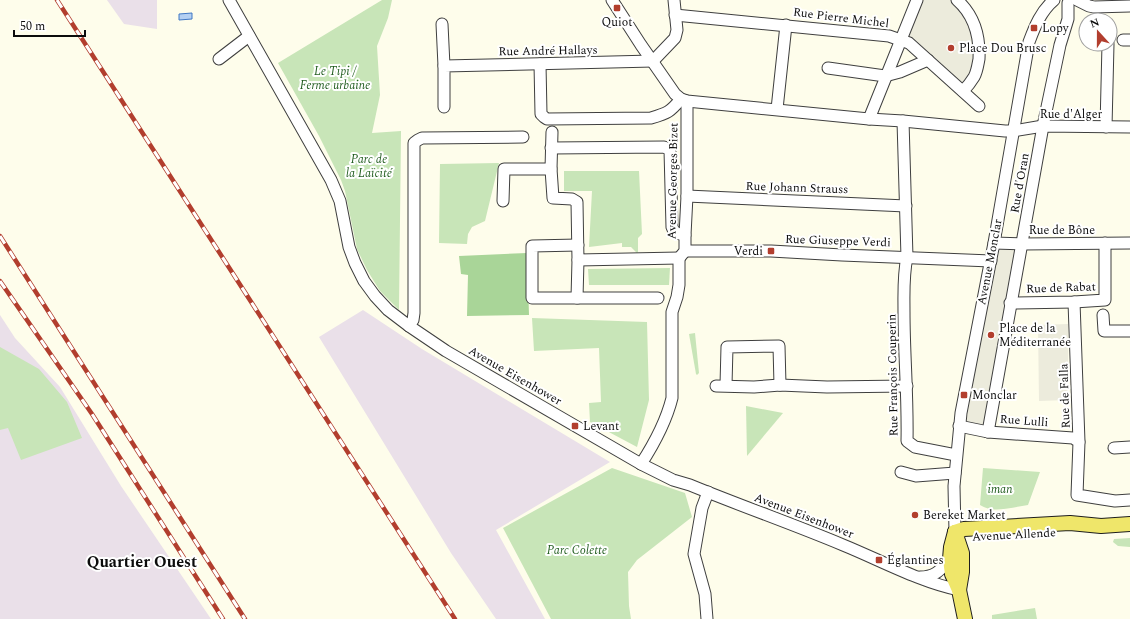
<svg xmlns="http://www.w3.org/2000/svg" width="1130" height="619" font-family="Spectral,serif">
<rect width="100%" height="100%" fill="#fefdeb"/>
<g fill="#eae0e9">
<polygon points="107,0 157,0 157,29 124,24"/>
<polygon points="363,310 422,349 610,462 496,530 545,619 496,619 451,553 319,337"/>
<polygon points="0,315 15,338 60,387 121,486 211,619 0,619"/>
</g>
<g fill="#c8e5b8">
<polygon points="382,0 392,0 388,18 377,46 380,95 372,133 401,131 399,310 380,291 367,270 357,249 345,191 341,180 319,136 278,63"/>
<polygon points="499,163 485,221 472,227 468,234 467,244 439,243 440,164"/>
<polygon points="564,171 639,171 642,234 638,238 638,252 637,253 631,247 622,247 622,243 589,247 592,191 564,191"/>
<polygon points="670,268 669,285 589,285 588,269"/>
<polygon points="532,318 647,322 649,400 637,447 590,422 589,403 601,402 599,348 534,351"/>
<polygon points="695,333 699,373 697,375 696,374 689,334"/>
<polygon points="0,347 39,369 67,402 82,438 21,460 8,428 0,430"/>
<polygon points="746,406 783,413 747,456"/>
<polygon points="612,468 685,493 692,517 637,560 628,572 629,606 631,619 551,619 503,528"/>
<path d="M 983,468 L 1040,472 L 1028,505 C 1013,507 993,514 980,505 Z"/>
<polygon points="1130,538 1130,547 1118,546 1113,542 1114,539"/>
<polygon points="1035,608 1037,619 992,619 992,615"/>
</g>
<polygon fill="#a9d598" points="527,253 529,315 467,316 468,275 461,274 459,256"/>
<g fill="#ecebdc">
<polygon points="923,0 961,0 983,38 969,92 908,36"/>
<polygon points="997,246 1016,247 984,426 966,423"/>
<polygon points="1068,324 1068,400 1039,401 1038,325"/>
</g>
<polygon fill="#b4d0f2" stroke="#4078c4" points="192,13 192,19 179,20 179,14"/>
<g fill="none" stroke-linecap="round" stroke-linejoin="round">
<g stroke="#3f3f3f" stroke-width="13">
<g id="minor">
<path d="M 229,0 L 331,180 L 340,201 L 349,247 L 355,263 L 364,281 L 375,296 L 388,310 L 409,326 L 446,351 L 641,464 L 673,480 L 690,485 C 741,506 793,524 843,545 C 880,560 920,582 959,590"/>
<polyline points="612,0 641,45 675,94 681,99 687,101 869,119 903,121 1005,131 1013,131 1043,126 1130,127"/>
<path d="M 957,0 C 974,15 980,36 979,59 C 978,64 977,72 974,77 C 971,82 967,87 963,91"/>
<polyline points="1077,0 1089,6 1094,7 1130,6"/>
<polyline points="675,15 889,36 909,43 979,106"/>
<polyline points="442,24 444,66"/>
<polyline points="1123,40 1130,40"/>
<polyline points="219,59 249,36"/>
<path d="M 540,64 L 541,114 L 544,117 L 547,119 L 651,118 C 668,113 670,112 681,99"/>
<polyline points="828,68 885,76 900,72 928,60"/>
<polyline points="444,107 444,66 653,61 675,38 677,30 674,0"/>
<polyline points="777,109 786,25"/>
<polyline points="869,119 917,0"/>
<path d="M 903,121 L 907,257 C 903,276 904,293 904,312 C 904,355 908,398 907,441 L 915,447 L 956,455"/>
<polyline points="1106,127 1108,44"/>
<polyline points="552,132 551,169 553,198 572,199 577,202 578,260 679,258"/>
<path d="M 551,148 L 664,147 L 670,150 L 672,227 C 674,233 678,234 685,235"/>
<polyline points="687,196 906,206"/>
<polyline points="503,201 504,169 551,169"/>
<polyline points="994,243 1022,244 1130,243"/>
<polyline points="578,245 532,246 532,298 577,298 578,260"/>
<polyline points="685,251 771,251 842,255 991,261"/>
<polyline points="680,257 685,251 685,235 687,196 687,101"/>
<polyline points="577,298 658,298"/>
<polyline points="1074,302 1079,442"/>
<polyline points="1010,303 1074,302 1105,300 1105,243"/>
<polyline points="1103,315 1104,331 1130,331"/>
<polyline points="409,326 413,320 414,313 414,143 418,140 422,138 523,137"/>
<polyline points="726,385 727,347 779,346 780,385"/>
<polyline points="716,386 754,387 780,385 827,387 907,386"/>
<polyline points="959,426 988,432 1073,438 1079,442 1077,495 1115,501 1130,500"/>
<polyline points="988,432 1043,126 1060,45 1068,19 1068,3"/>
<polyline points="1114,448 1130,447"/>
<path d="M 641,464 C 654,444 666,422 672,398 L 672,312 L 677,297 L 679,285 L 679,258"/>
<polyline points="901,472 916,476 955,473"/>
<path d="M 955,532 L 954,486 L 961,413 L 994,243 L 1003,191 L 1029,42 C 1035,26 1041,11 1054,0"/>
<path d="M 920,577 C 936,577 940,570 950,559"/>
<polyline points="707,619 705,594 694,554 702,508 708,492"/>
</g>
</g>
<g stroke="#1d1d1d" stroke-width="16">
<g id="major">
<polyline points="955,532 964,529 1070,523 1101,526 1130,524"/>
<polyline points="955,532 951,547 950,559 952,574 959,590 965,619"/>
<polyline points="955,532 962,553 962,572 959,590"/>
</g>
</g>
<use href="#minor" stroke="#fff" stroke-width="11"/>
<use href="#major" stroke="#efe66a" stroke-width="14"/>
<g stroke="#b23e2e" stroke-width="4.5">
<g id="rail">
<polyline points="57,0 455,619"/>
<polyline points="0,236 245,619"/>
<polyline points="0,281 92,414 223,619"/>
</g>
</g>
<use href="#rail" stroke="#fff" stroke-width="3" stroke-dasharray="9" stroke-linecap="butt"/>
</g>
<g fill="#b23e2e" stroke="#fff" stroke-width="1.5">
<rect x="613" y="4" width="8" height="8" rx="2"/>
<rect x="1030" y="24" width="8" height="8" rx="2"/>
<circle cx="951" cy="48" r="4"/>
<rect x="767" y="247" width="8" height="8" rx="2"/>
<circle cx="991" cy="335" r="4"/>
<rect x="960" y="391" width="8" height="8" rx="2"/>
<rect x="571" y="422" width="8" height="8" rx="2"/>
<circle cx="915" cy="515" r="4"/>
<rect x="875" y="556" width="8" height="8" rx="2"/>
</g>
<g text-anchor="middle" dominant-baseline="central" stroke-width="4" stroke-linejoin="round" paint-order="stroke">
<g font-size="12" fill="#0c0c0c" stroke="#fff">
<text transform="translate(841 18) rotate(7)">Rue Pierre Michel</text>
<text transform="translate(548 51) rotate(-1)">Rue André Hallays</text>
<text x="1071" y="114">Rue d'Alger</text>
<text transform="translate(673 181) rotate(-89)">Avenue Georges Bizet</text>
<text transform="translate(1020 183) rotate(-80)">Rue d'Oran</text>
<text transform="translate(797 188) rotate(2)">Rue Johann Strauss</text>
<text x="1062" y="230">Rue de Bône</text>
<text transform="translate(838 241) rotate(2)">Rue Giuseppe Verdi</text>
<text transform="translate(990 262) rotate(-79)">Avenue Monclar</text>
<text transform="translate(1061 288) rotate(-2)">Rue de Rabat</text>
<text transform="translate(893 375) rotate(-91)">Rue François Couperin</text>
<text transform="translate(515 376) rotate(30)">Avenue Eisenhower</text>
<text transform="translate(1065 396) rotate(-92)">Rue de Falla</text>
<text transform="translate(1024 421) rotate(4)">Rue Lulli</text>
<text transform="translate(804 516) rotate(21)">Avenue Eisenhower</text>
<text transform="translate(1014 535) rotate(-3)">Avenue Allende</text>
</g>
<g font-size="12" fill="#0c0c0c" stroke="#fff" text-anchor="start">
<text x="617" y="22" text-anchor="middle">Quiot</text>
<text x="1042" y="28">Lopy</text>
<text x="959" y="48">Place Dou Brusc</text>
<text x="763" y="251" text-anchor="end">Verdi</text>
<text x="999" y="328">Place de la<tspan x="999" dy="14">Méditerranée</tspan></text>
<text x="972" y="395">Monclar</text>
<text x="583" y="426">Levant</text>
<text x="923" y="515">Bereket Market</text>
<text x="887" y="560">Églantines</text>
</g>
<g font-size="12" font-style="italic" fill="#235e21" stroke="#fff">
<text x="335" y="71">Le Tipi /<tspan x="335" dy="14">Ferme urbaine</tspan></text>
<text x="369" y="159">Parc de<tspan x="369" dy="14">la Laïcité</tspan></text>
<text x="1000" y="489">iman</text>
<text x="577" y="550">Parc Colette</text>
</g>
<g font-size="16" font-weight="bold" fill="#0c0c0c" stroke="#fff">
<text x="142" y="562">Quartier Ouest</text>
</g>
</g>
<g transform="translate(1098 32) rotate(339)"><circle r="19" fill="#ffffff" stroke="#9e9e9e"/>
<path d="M0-3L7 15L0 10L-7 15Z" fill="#b23e2e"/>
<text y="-6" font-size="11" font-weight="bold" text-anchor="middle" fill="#0c0c0c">N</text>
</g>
<path d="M14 30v6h71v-6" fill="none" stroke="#0c0c0c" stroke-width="2"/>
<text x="20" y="30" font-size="12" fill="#0c0c0c" stroke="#ffffff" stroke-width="3" paint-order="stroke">50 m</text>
</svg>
